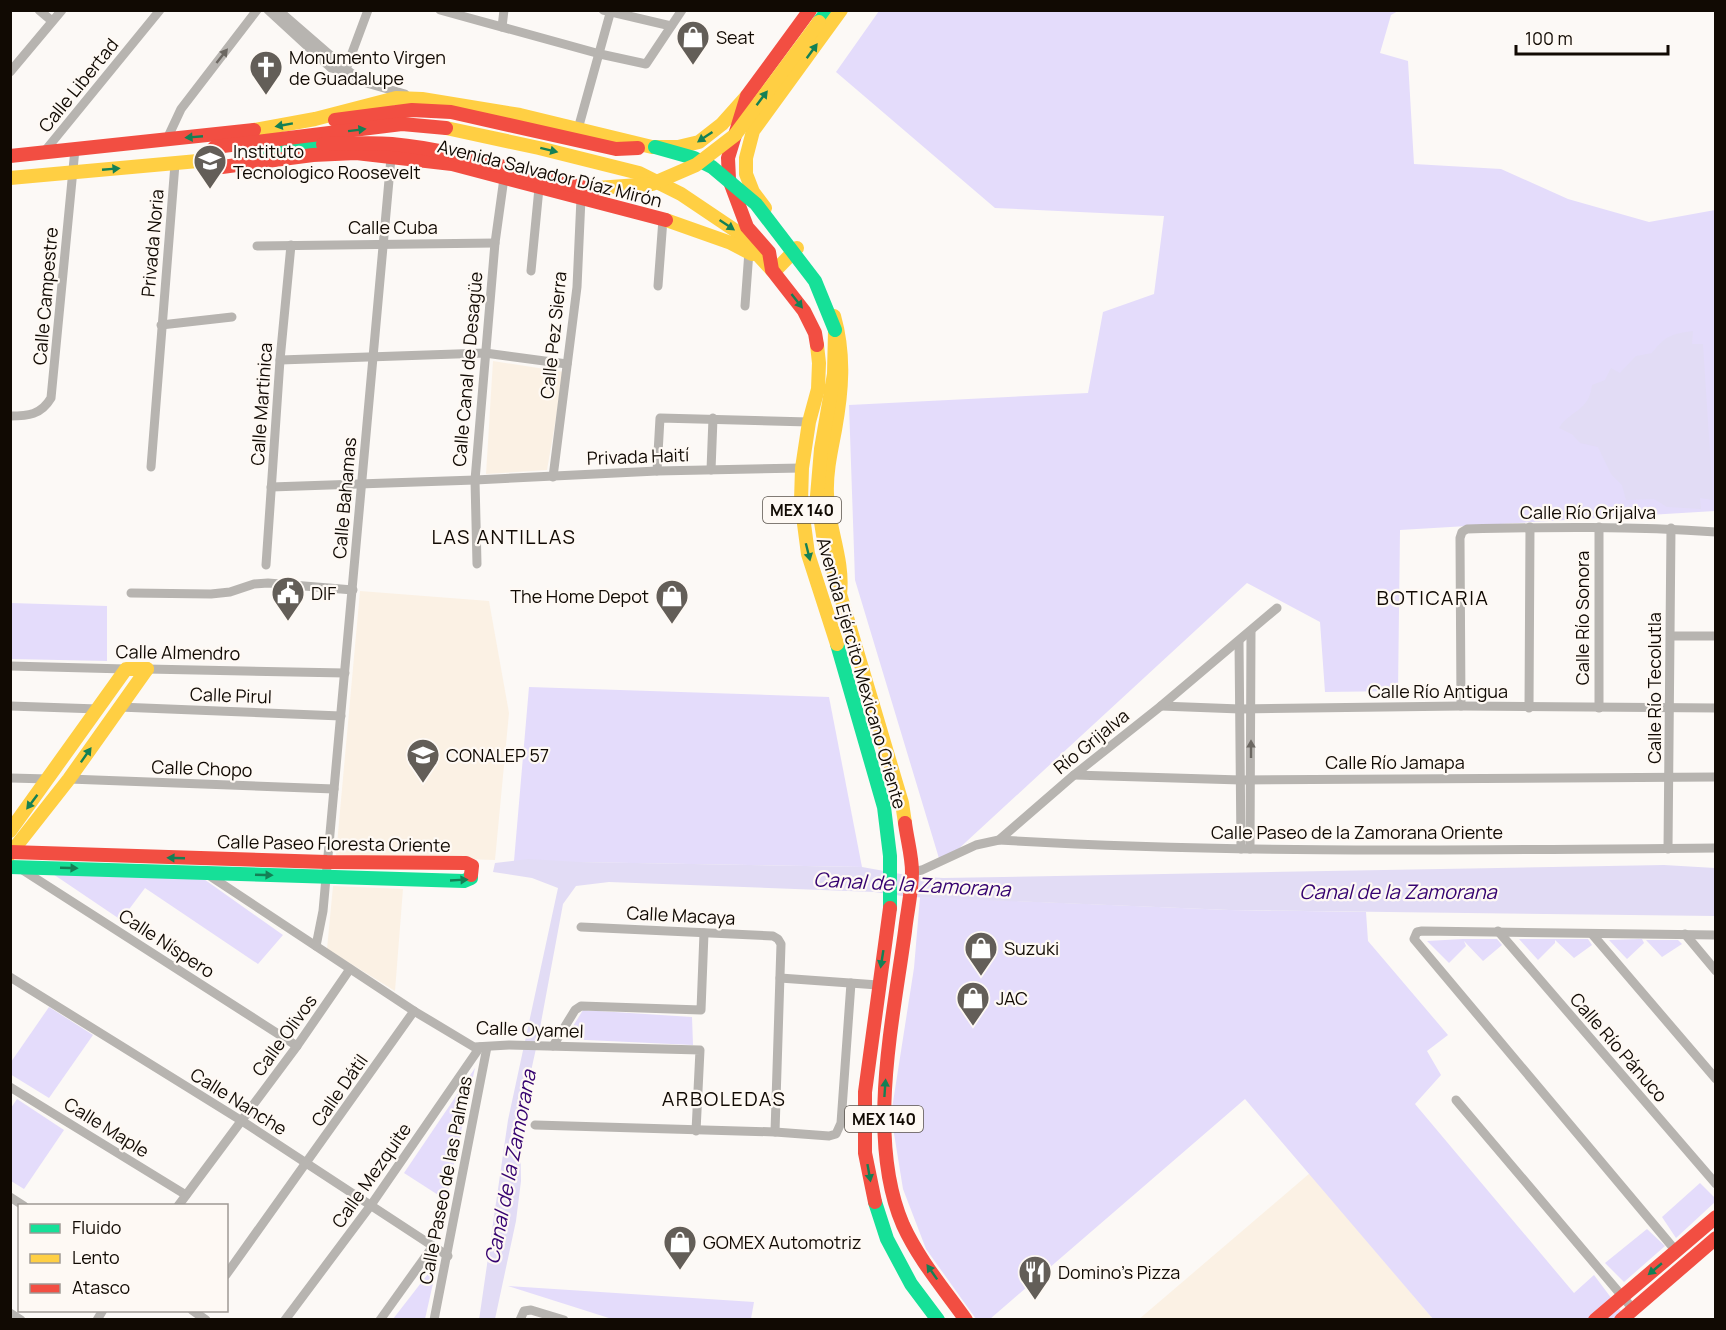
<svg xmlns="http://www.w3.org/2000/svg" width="1726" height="1330" font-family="Manrope,sans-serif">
<rect width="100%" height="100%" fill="#fcf9f6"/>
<g fill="#fbf1e4">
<polygon points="493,361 564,372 547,470 486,474"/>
<polygon points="360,591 489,601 509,713 495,860 336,855"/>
<polygon points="333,886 403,889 395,991 327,949"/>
<polygon points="1310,1173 1433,1319 1138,1320"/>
</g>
<g fill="#e4dcfb">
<polygon points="879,11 1398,11 1391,15 1380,53 1408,61 1414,164 1501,169 1568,199 1649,222 1715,210 1715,511 1400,530 1398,691 1325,692 1320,622 1247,583 941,865 855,580 849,405 1088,393 1103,312 1154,294 1164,216 995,208 836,72"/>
<polygon points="11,603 107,606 107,661 11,659"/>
<polygon points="529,687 829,697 862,867 514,861"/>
<polygon points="50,872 201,877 283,935 258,964 145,888 121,920"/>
<polygon points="920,897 1229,910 1366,912 1368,941 1448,1035 1427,1051 1441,1075 1415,1104 1574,1293 1594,1275 1627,1319 1433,1319 1245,1099 990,1319 976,1319 926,1249 903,1189 891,1115 914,968"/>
<polygon points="1463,939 1497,939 1502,945 1483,961 1464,941 1466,946 1449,963 1427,941"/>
<polygon points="1519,939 1588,939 1592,945 1574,958 1555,940 1555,943 1538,960"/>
<polygon points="1642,939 1644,943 1627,959 1609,940"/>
<polygon points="1646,940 1678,940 1682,944 1662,957"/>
<polygon points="49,1007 93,1035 49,1098 10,1074 11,1062"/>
<polygon points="583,1010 692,1017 693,1045 565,1039"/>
<polygon points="475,1068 446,1200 404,1173"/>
<polygon points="17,1099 64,1130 24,1189 11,1181 11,1108"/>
<polygon points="1700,1183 1715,1198 1715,1202 1676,1238 1662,1217"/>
<polygon points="1647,1229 1665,1246 1624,1282 1605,1263"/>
<polygon points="438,1261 425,1319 393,1319"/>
<polygon points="508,1286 754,1302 751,1319 612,1319"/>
</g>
<g fill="#e2dcf5">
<path d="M 1693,331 L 1692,344 L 1703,344 L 1713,500 L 1700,498 L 1701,509 L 1667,507 L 1654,499 L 1626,500 L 1622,485 L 1611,474 L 1598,447 L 1580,443 L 1573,435 L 1559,428 C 1570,410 1589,412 1592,385 L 1605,380 L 1611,368 L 1620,373 L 1636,356 L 1652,353 C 1666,335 1672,334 1693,331 Z"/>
<polygon points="528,859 580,862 862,867 912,876 943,878 1664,865 1715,868 1715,916 1229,910 910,897 874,892 609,882 576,886 563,904 537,1044 520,1121 521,1181 516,1221 495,1319 479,1320 508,1120 558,888 532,878 493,872 495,863"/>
</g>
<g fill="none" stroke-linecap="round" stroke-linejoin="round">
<g stroke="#b7b4b0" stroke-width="9">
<polyline points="39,10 52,21"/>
<polyline points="268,10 331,68 339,70 346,69 368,10"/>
<polyline points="278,10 346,69 363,82 405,94"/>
<polyline points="440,10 600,54 646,64 682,10"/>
<polyline points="603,10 671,26"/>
<polyline points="502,27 504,10"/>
<polyline points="10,72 62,10"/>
<polyline points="578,129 611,10"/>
<polyline points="167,139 181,109 257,10"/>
<polyline points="44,152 160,10"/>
<polyline points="257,246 495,243"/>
<polyline points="531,271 539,188"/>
<polyline points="658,286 663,219"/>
<polyline points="745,306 749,251"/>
<polyline points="161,325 232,317"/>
<polyline points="280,360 485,353 567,364"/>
<path d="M 10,416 C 28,416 41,415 51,398 L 75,149"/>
<polyline points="151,467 175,164"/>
<polyline points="711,470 713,418"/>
<polyline points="657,471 660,418 809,422"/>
<polyline points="553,477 577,287 581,198"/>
<polyline points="271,487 475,480 657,471 802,468"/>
<polyline points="1599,527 1599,708"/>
<polyline points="477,564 475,480 495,243 504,178"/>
<polyline points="266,565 280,360 291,245"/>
<polyline points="131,593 211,594 230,592 254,584 268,583 353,590"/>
<polyline points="1671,636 1716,636"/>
<polyline points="1239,641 1241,849"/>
<polyline points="10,666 126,669"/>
<polyline points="147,669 345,673"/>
<polyline points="10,706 98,709"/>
<polyline points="1161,706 1240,709 1461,706 1716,708"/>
<path d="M 1461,706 L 1460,538 L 1462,532 L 1467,529 C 1550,527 1633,526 1716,532"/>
<polyline points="119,707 341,716"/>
<polyline points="1529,708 1530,527"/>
<polyline points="1074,775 1241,780 1716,777"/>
<polyline points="10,778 49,779"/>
<polyline points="69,779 334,789"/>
<path d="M 999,840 C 1237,854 1477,850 1716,848"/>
<polyline points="1250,849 1251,631"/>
<polyline points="1668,849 1671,528"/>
<polyline points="21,869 297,1046"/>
<polyline points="912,872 922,870 976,845 999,840 1074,775 1161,706 1277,608"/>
<polyline points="207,874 414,1011 474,1047 509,1045 700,1050 696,1131"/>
<polyline points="581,927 773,936 778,939 781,944 775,1132"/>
<polyline points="1498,931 1716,1184"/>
<polyline points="1592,934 1716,1079"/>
<polyline points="1685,934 1716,971"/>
<polyline points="316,946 323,911 391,158"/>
<polyline points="10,977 242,1121 448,1256"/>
<polyline points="780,978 878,985"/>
<polyline points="553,1046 575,1010 581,1006 701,1010 704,933"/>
<polyline points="10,1087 186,1195"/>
<polyline points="1456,1100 1633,1309"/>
<polyline points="535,1125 775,1132 829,1136 836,1134 841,1123 851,983"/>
<polyline points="10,1197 24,1206"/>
<polyline points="178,1206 297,1046 350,969"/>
<polyline points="1676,1251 1414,939 1417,932 1422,931 1716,935"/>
<polyline points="226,1275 414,1011"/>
<polyline points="192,1310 206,1320"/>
<polyline points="10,1313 21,1320"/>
<polyline points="97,1320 103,1310"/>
<polyline points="285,1320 371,1205 480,1047"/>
<polyline points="380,1320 433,1246"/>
<polyline points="434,1320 487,1047"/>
<polyline points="520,1320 524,1311 531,1310 564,1320"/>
</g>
<g stroke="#16e098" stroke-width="14">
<polyline points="819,22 828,10"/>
<polyline points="254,154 323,144"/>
<polyline points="837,644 884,807 890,856 890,908"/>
<polyline points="10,867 464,881 471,878 471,875"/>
<polyline points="875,1202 887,1239 911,1284 938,1320"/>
</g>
<g stroke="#ffcf43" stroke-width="14">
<polyline points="446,128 539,148 639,173 681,194 736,231 772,270"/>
<polyline points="254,130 315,119 396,98 422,99 520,115 652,147 678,147 699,142 722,124 747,96"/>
<polyline points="10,178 209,160"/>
<polyline points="765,208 753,192 746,174 746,158 753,131 841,10"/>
<polyline points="666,220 731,243 752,254"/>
<polyline points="774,272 797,248"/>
<path d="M 834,316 C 845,355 842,391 835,430 C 831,451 826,473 827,494 C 828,528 844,560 840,594 L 902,803 L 905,823"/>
<polyline points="835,331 834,374 821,449 817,496 823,535 837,584"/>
<polyline points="817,345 819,363 818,389 809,422 802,468 801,501 808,554 837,644"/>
<polyline points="10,831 126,669 147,669"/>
<polyline points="10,854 69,779 147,669"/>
</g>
<g stroke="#f24e42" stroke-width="14">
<polyline points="810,10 747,96 728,158 729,179 747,227 769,252 772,270 804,311 815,333 817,345"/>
<polyline points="335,120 412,110 451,112 616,149 638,148"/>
<polyline points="10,156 254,130"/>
<polyline points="201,161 215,147 402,124 446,128"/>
<polyline points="201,161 222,167 313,155 356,153 452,164 666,220"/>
<path d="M 905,823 C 907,839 912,856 912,872 C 912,892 907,912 905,931 C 893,1021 866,1139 903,1225 C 919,1260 944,1289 966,1320"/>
<polyline points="10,852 327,862 466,863 472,866 471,875"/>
<polyline points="875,1202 865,1153 865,1092 890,908"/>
<polyline points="1595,1320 1716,1217"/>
<polyline points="1621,1320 1716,1238"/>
</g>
<polyline stroke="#16e098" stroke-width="14" points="655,147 694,158 712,167 756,204 815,281 835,330"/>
<polyline stroke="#ffcf43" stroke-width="14" points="597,188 652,184 696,165 735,135 819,22"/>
<path stroke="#f24e42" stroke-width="14" d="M 323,144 C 346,144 370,142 392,144 C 460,150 524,175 590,189 L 597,188"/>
</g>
<defs><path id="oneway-solid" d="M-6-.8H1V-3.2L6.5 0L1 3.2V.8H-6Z" transform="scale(1.5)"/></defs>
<g fill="#148055">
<use href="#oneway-solid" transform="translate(812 51) rotate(-54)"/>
<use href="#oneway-solid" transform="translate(762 98) rotate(-53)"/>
<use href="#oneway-solid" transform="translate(284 125) rotate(170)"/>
<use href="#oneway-solid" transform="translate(357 130) rotate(-7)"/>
<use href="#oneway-solid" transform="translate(194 137) rotate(175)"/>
<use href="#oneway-solid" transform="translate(705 137) rotate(146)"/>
<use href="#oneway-solid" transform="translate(549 150) rotate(14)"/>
<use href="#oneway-solid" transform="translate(111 169) rotate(-5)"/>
<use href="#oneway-solid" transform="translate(727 225) rotate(34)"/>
<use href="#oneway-solid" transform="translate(797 301) rotate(52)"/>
<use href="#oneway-solid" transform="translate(808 552) rotate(76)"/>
<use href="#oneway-solid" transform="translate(86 755) rotate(-55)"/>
<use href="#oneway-solid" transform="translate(32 802) rotate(127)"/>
<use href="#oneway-solid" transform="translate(176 858) rotate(-178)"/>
<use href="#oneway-solid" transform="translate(69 868) rotate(2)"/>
<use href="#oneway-solid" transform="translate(264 875) rotate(2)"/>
<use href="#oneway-solid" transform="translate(459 880) rotate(-3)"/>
<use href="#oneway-solid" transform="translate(882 959) rotate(99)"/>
<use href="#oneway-solid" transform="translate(885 1088) rotate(-86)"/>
<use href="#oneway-solid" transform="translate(869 1173) rotate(80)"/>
<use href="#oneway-solid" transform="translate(1655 1269) rotate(140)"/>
<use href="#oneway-solid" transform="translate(932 1272) rotate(-125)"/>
</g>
<g fill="#6c6862">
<use href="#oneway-solid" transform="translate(222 56) rotate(-52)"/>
<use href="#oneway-solid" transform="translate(1251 749) rotate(-90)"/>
</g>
<defs>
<g id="shop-pin" transform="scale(1.725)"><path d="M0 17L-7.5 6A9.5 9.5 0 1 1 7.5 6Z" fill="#635e58" stroke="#fef9f4"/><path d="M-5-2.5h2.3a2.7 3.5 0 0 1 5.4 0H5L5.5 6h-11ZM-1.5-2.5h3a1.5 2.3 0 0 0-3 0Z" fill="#fff"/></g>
<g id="church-pin" transform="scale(1.725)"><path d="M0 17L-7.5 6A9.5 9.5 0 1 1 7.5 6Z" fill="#635e58" stroke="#fef9f4"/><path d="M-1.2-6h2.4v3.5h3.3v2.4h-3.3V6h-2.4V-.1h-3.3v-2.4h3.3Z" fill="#fff"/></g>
<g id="university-pin" transform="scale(1.725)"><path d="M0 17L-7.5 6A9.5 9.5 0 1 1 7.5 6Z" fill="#635e58" stroke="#fef9f4"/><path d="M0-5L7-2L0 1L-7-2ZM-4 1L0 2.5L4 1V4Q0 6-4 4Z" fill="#fff"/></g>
<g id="civic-pin" transform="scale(1.725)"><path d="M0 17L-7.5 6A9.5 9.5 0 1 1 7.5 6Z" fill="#635e58" stroke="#fef9f4"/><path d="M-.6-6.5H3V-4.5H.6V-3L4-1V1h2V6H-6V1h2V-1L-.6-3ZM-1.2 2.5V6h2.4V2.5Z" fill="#fff"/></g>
<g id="school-pin" transform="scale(1.725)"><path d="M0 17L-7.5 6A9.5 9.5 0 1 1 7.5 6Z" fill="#635e58" stroke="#fef9f4"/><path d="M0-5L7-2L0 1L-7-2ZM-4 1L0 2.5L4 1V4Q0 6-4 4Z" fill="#fff"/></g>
<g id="restaurant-pin" transform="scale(1.725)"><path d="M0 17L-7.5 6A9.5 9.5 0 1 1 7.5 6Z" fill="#635e58" stroke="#fef9f4"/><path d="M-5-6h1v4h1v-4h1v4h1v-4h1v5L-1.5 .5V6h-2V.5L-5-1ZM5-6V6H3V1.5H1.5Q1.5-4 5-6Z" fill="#fff"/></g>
</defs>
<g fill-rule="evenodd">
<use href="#shop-pin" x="693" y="37"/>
<use href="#church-pin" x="266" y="67"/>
<use href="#university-pin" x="210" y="161"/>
<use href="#civic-pin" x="288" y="593"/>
<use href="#shop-pin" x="672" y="596"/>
<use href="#school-pin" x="423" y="755"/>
<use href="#shop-pin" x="981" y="948"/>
<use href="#shop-pin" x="973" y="998"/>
<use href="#shop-pin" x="680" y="1242"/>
<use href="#restaurant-pin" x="1035" y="1272"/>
</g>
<g text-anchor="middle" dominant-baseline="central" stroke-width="4.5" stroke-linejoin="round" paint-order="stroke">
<g fill="#fef9f4" stroke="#58524b" stroke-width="1.5">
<rect x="763" y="497" width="78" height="26" rx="4.5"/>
<rect x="845" y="1106" width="78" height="26" rx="4.5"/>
</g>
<g font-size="16" font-weight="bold" fill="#110a03">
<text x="802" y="510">MEX 140</text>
<text x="884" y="1119">MEX 140</text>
</g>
<g font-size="18" fill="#110a03" stroke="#fef9f4" text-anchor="start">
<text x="716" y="37">Seat</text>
<text x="289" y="57">Monumento Virgen<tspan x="289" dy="21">de Guadalupe</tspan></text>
<text x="233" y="151">Instituto<tspan x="233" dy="21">Tecnologico Roosevelt</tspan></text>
<text x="311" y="593">DIF</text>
<text x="649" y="596" text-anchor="end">The Home Depot</text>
<text x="446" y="755">CONALEP 57</text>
<text x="1004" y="948">Suzuki</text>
<text x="996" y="998">JAC</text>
<text x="703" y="1242">GOMEX Automotriz</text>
<text x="1058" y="1272">Domino's Pizza</text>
</g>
<g font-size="18" fill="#110a03" stroke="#fef9f4">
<text transform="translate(78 85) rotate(-51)">Calle Libertad</text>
<text transform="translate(550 173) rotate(14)">Avenida Salvador Díaz Mirón</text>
<text x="393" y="227">Calle Cuba</text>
<text transform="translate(152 243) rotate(-85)">Privada Noria</text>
<text transform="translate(45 296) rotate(-85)">Calle Campestre</text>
<text transform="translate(553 335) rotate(-84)">Calle Pez Sierra</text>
<text transform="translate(467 369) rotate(-85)">Calle Canal de Desagüe</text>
<text transform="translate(261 404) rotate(-86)">Calle Martinica</text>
<text transform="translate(638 456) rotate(-2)">Privada Haití</text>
<text transform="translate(344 498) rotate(-85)">Calle Bahamas</text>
<text x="1588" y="512">Calle Río Grijalva</text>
<text transform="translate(1582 618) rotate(-90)">Calle Río Sonora</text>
<text transform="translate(178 652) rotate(1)">Calle Almendro</text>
<text transform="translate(862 673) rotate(74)">Avenida Ejército Mexicano Oriente</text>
<text transform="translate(1654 688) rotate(-90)">Calle Río Tecolutla</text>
<text x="1438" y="691">Calle Río Antigua</text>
<text transform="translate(231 695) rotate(2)">Calle Pirul</text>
<text transform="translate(1091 741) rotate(-39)">Río Grijalva</text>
<text x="1395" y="762">Calle Río Jamapa</text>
<text transform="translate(202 768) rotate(2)">Calle Chopo</text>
<text x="1357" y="832">Calle Paseo de la Zamorana Oriente</text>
<text transform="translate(334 843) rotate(1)">Calle Paseo Floresta Oriente</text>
<text transform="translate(681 915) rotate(3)">Calle Macaya</text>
<text transform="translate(167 943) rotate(33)">Calle Níspero</text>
<text transform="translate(530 1029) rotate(2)">Calle Oyamel</text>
<text transform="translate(284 1035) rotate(-54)">Calle Olivos</text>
<text transform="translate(1619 1047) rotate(49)">Calle Río Pánuco</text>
<text transform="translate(339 1090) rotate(-55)">Calle Dátil</text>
<text transform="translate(239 1101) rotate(32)">Calle Nanche</text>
<text transform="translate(107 1127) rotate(32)">Calle Maple</text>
<text transform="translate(371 1175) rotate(-55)">Calle Mezquite</text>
<text transform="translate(445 1180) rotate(-79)">Calle Paseo de las Palmas</text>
</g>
<g font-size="20" letter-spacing="1.5" fill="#110a03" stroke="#fef9f4">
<text x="504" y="536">LAS ANTILLAS</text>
<text x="1433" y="597">BOTICARIA</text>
<text x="724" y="1098">ARBOLEDAS</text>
</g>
<g font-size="20" font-style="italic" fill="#350270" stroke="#fef9f4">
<text transform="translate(912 884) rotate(3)">Canal de la Zamorana</text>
<text x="1398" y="891">Canal de la Zamorana</text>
<text transform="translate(510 1167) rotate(-79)">Canal de la Zamorana</text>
</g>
</g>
<rect width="1726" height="1330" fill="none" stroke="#110a03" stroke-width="24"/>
<rect x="18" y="1204" width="210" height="108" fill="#fef9f4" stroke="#9f9994" stroke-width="1.5"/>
<rect x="30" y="1224" width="30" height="9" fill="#16e098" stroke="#9f9994" stroke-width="1.5"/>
<text x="72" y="1234" font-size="18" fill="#110a03">Fluido</text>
<rect x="30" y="1254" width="30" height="9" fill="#ffcf43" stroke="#9f9994" stroke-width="1.5"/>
<text x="72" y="1264" font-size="18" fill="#110a03">Lento</text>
<rect x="30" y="1284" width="30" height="9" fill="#f24e42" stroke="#9f9994" stroke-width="1.5"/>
<text x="72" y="1294" font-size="18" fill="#110a03">Atasco</text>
<path d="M1516 45v9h152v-9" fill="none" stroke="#110a03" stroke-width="3"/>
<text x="1525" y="45" font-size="18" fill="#110a03" stroke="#fef9f4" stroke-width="4.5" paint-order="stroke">100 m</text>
</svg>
